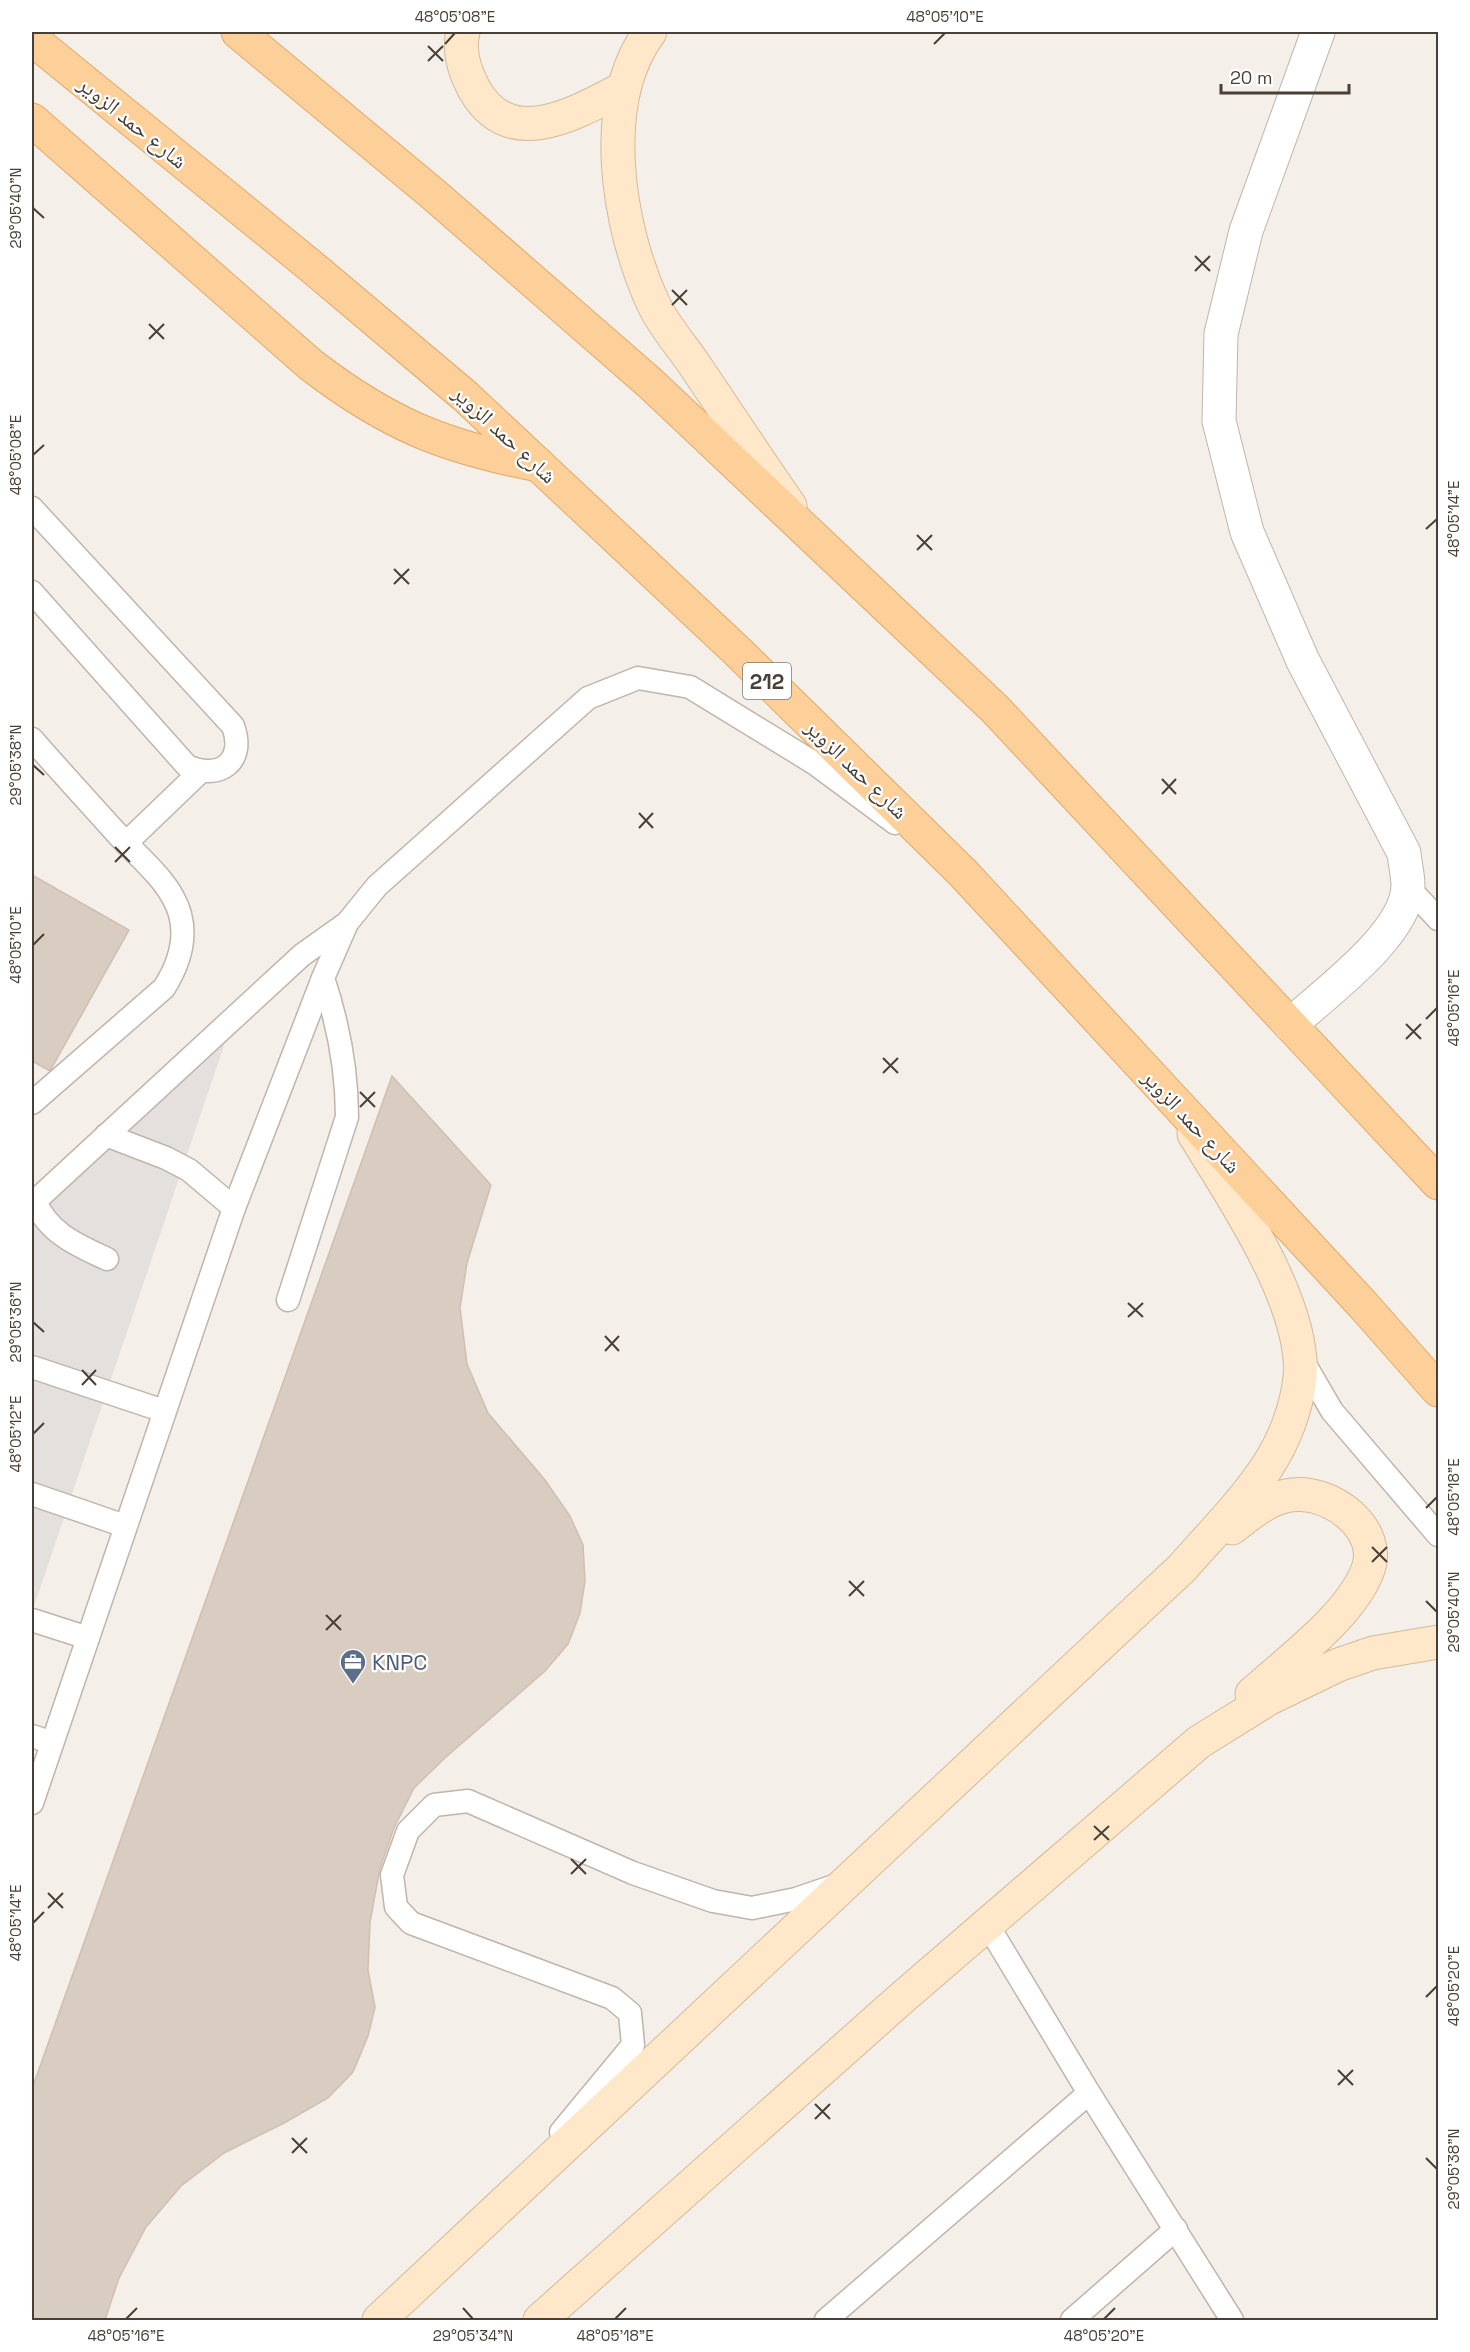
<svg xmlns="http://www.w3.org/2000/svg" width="1470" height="2352" font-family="'Space Grotesk','Noto Naskh Arabic',sans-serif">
<rect width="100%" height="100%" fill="#f4efe9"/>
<polygon fill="#e3e0dd" points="235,1013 32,1612 32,1194"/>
<g fill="#d9ccc1" stroke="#d1bfb1" stroke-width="1.5">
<polygon points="32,875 129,930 50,1071 32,1061"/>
<polygon points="392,1076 491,1185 467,1263 460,1308 467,1364 488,1413 545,1480 570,1516 583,1545 585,1581 580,1613 568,1644 545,1671 446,1757 414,1788 394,1828 380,1868 370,1922 368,1970 375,2007 368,2036 353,2072 328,2098 284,2123 224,2153 181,2186 146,2227 119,2278 105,2320 32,2320 32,2089"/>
</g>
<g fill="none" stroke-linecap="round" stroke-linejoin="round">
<g stroke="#c0b5ab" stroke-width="25">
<g id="service">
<path d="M 32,508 L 233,726 C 246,761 220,781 187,766 L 32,592"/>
<path d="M 32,739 C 61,772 91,805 121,838 C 142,860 171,883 180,914 C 187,940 178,966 164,988 L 32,1103"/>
<polyline points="126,843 200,772"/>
<polyline points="1408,887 1438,919"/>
<polyline points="106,1135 166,1158 189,1170 234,1208"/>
<path d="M 35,1201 C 48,1233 77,1245 107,1259"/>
<polyline points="32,1204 302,955 347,923"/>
<path d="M 288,1300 L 347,1117 C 347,1068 338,1023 323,978"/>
<polyline points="1300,1356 1332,1411 1438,1535"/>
<polyline points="32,1367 164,1411"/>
<polyline points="32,1494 125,1526"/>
<polyline points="32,1620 88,1638"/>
<polyline points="32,1736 52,1743"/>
<polyline points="32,1803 234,1208 323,978 347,923 377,886 588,698 638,678 690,687 814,763 895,823"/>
<polyline points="987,1924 1089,2093 1232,2320"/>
<polyline points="561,2132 633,2045 630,2013 612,1998 411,1923 396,1907 392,1875 408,1831 434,1805 468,1801 633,1873 713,1901 752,1908 796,1899 837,1885"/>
<polyline points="826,2320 1089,2093"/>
<polyline points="1072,2320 1176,2229"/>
</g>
</g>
<g stroke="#c0b5ab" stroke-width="35">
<path id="minor" d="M 1290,1025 C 1325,993 1407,934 1408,886 C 1408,875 1405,864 1404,853 L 1303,661 L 1247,532 L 1219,421 L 1221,334 L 1246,231 L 1318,32"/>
</g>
<g stroke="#d4ba99" stroke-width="35">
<g id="secondary">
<path d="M 463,32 C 458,51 465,72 474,89 C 510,153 576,113 624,88"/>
<path d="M 650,32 C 597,103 618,227 653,303 C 663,325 682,346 696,367 C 727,413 758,460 790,506"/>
<path d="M 1232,1528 C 1250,1514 1268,1498 1291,1495 C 1330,1489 1385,1530 1367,1572 C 1349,1617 1288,1661 1252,1694"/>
<path d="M 379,2320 L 1182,1568 C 1211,1535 1243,1503 1267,1467 C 1284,1441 1297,1408 1300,1377 C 1306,1304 1232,1196 1194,1134"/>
<polyline points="540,2320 903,1997 1199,1742 1268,1699 1338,1665 1373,1653 1438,1642"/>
</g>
</g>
<g stroke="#e3a968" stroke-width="35">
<g id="primary">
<polyline points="238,32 433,194 650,383 995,709 1438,1183"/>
<polyline points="32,39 312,267 465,396 736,650 963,873 1364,1306 1438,1390"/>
<path d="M 32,120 L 311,365 C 388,424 444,447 539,465"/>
</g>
</g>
<use href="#service" stroke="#fff" stroke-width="22"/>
<use href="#minor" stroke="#fff" stroke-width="33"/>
<use href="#secondary" stroke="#fee8c9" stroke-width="33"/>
<use href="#primary" stroke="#fdcf99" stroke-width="33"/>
</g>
<path fill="none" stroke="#483f37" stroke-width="2" d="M 445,44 L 455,33M 934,44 L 945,33M 428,46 L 443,61M 428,61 L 443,46M 33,208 L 44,218M 1195,256 L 1210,271M 1195,271 L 1210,256M 672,290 L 687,305M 672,305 L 687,290M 149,324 L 164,339M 149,339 L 164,324M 33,455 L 44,445M 1426,529 L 1437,519M 917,535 L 932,550M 917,550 L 932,535M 394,569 L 409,584M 394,584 L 409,569M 33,765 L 44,775M 1162,779 L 1176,794M 1162,794 L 1176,779M 639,813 L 653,828M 639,828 L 653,813M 115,847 L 130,862M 115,862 L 130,847M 33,945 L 44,934M 1426,1019 L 1437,1008M 1406,1024 L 1421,1039M 1406,1039 L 1421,1024M 883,1058 L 898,1073M 883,1073 L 898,1058M 360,1092 L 375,1107M 360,1107 L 375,1092M 1128,1303 L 1143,1317M 1128,1317 L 1143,1303M 33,1322 L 44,1332M 605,1336 L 619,1351M 605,1351 L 619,1336M 82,1370 L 96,1385M 82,1385 L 96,1370M 33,1434 L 44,1423M 1426,1508 L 1437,1497M 1372,1547 L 1387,1562M 1372,1562 L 1387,1547M 849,1581 L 864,1596M 849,1596 L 864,1581M 1426,1601 L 1437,1612M 326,1615 L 341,1630M 326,1630 L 341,1615M 1094,1826 L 1109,1840M 1094,1840 L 1109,1826M 571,1859 L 586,1874M 571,1874 L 586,1859M 48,1893 L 63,1908M 48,1908 L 63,1893M 33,1923 L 44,1912M 1426,1997 L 1437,1986M 1338,2070 L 1353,2085M 1338,2085 L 1353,2070M 815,2104 L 830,2119M 815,2119 L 830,2104M 292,2138 L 307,2153M 292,2153 L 307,2138M 1426,2158 L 1437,2169M 463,2308 L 473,2319M 126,2319 L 137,2308M 615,2319 L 626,2308M 1104,2319 L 1115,2308"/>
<defs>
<g id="office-pin" transform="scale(1.35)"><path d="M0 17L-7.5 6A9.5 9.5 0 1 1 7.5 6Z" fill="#5c6f8a" stroke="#fff"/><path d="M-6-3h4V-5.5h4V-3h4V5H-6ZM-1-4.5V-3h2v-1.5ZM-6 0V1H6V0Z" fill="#fff"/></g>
</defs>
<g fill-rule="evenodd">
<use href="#office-pin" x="353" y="1662"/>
</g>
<g text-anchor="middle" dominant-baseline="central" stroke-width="4.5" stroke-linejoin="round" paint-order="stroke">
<rect fill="#fff" stroke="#7f7973" stroke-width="1.5" x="743" y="663" width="48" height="36" rx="4.5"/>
<g font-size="21" font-weight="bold" fill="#483f37">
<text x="767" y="681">212</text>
</g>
<g font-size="22" fill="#483f37" stroke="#fff">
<text transform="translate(133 122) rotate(39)">شارع حمد الزوير</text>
<text transform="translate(505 434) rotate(43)">شارع حمد الزوير</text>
<text transform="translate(857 769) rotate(44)">شارع حمد الزوير</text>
<text transform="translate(1192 1121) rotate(47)">شارع حمد الزوير</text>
</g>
<g font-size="22" fill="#4e5e75" stroke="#fff" text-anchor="start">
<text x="372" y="1662">KNPC</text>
</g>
</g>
<rect width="1470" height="2352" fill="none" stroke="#ffffff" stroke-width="66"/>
<path d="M1221 84v9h128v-9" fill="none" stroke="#483f37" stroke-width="3"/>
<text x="1230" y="84" font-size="18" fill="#483f37" stroke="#ffffff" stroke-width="4.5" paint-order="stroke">20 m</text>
<rect x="33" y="33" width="1404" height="2286" fill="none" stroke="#483f37" stroke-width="2"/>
<g font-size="15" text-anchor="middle" fill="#483f37">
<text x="455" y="22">48°05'08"E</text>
<text x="945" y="22">48°05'10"E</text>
<text transform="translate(16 208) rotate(-90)" y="5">29°05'40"N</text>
<text transform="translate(16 455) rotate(-90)" y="5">48°05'08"E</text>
<text transform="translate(1454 519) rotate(-90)" y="5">48°05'14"E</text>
<text transform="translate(16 765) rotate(-90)" y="5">29°05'38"N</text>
<text transform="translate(16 945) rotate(-90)" y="5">48°05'10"E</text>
<text transform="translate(1454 1008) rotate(-90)" y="5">48°05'16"E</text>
<text transform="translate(16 1322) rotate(-90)" y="5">29°05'36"N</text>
<text transform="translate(16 1434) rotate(-90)" y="5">48°05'12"E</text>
<text transform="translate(1454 1497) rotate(-90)" y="5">48°05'18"E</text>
<text transform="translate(1454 1612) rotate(-90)" y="5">29°05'40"N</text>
<text transform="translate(16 1923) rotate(-90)" y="5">48°05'14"E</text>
<text transform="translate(1454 1986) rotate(-90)" y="5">48°05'20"E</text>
<text transform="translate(1454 2169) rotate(-90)" y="5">29°05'38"N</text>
<text x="126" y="2341">48°05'16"E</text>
<text x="473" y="2341">29°05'34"N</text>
<text x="615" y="2341">48°05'18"E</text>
<text x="1104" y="2341">48°05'20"E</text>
</g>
</svg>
